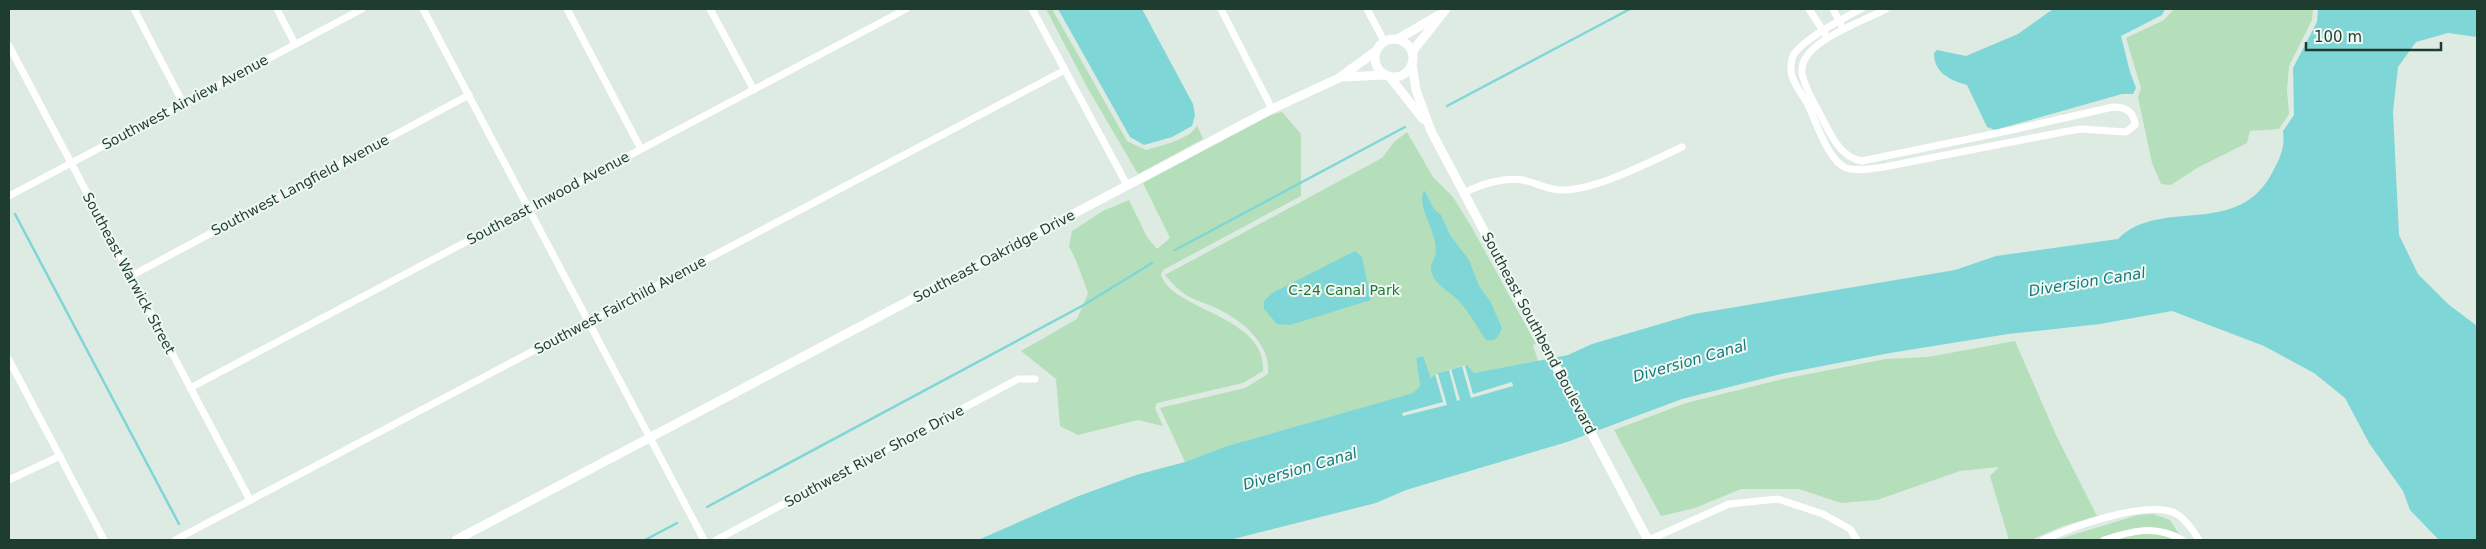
<svg xmlns="http://www.w3.org/2000/svg" width="2486" height="549" font-family="'DejaVu Sans',sans-serif">
<rect width="100%" height="100%" fill="#deebe3"/>
<g fill="#b4dfba">
<path d="M 1046,9 L 1052,9 L 1127,141 L 1146,150 C 1159,146 1192,139 1197,125 L 1203,139 L 1138,174 L 1087,87 Z"/>
<polygon points="2174,9 2313,9 2312,20 2289,66 2287,90 2289,114 2279,129 2250,131 2247,143 2197,168 2171,185 2161,184 2152,163 2138,97 2141,88 2126,38 2164,20"/>
<path d="M 1282,112 L 1301,134 L 1301,196 L 1163,270 L 1161,274 C 1169,310 1267,315 1263,371 L 1243,383 L 1157,403 L 1155,408 L 1163,426 L 1138,420 L 1078,435 L 1060,426 L 1056,379 L 1021,351 L 1077,319 L 1088,293 L 1077,263 L 1069,246 L 1072,231 L 1103,211 L 1129,200 L 1147,237 L 1157,249 L 1170,238 L 1143,183 L 1271,115 Z"/>
<path d="M 1407,132 L 1433,177 L 1453,197 L 1471,226 L 1536,344 L 1533,345 L 1538,361 L 1474,373 L 1466,365 L 1435,374 L 1431,380 L 1428,376 L 1423,356 L 1416,358 L 1420,386 L 1414,393 L 1227,446 L 1185,462 L 1160,408 L 1245,388 L 1268,374 C 1271,345 1244,322 1220,310 C 1210,304 1198,302 1188,296 C 1179,291 1172,283 1165,275 L 1382,158 L 1394,142 Z"/>
<polygon points="2015,341 2056,435 2097,516 2063,526 2031,540 2009,540 1990,476 1999,467 1960,471 1877,500 1841,503 1799,489 1741,489 1695,508 1661,516 1614,430 1686,403 1783,379 1886,359 1928,357"/>
<polygon points="2153,514 2170,520 2179,534 2174,538 2176,540 2056,540 2138,515"/>
</g>
<g fill="#7fd6d7">
<polygon points="1058,9 1142,9 1193,104 1195,115 1192,126 1172,137 1144,145 1130,137"/>
<path d="M 2053,9 L 2165,9 L 2162,15 L 2121,36 L 2130,72 L 2136,88 L 2133,94 L 2122,94 L 1995,130 L 1987,127 L 1967,85 C 1950,80 1934,73 1934,53 L 1937,50 L 1966,56 L 2018,34 Z"/>
<path d="M 2318,9 L 2477,9 L 2477,37 L 2448,33 L 2416,42 L 2398,67 L 2393,112 L 2399,235 L 2418,274 L 2448,304 L 2477,326 L 2477,540 L 2439,540 L 2410,510 L 2403,491 L 2369,443 L 2345,398 L 2314,373 L 2264,346 L 2172,311 L 2100,324 L 2008,334 L 1890,353 L 1781,374 L 1682,399 L 1567,442 L 1406,490 L 1376,503 L 1229,540 L 978,540 L 1076,497 L 1136,475 L 1185,462 L 1227,446 L 1413,393 L 1420,386 L 1416,358 L 1423,356 L 1431,379 L 1435,374 L 1467,365 L 1474,373 L 1568,355 L 1592,344 L 1694,314 L 1955,270 L 1996,256 L 2118,239 C 2160,196 2239,240 2273,171 C 2281,156 2285,147 2283,131 L 2294,115 L 2293,68 L 2317,22 Z"/>
<path d="M 1424,190 L 1434,209 L 1441,215 L 1450,235 L 1469,260 L 1479,286 L 1490,301 L 1502,328 C 1499,336 1496,342 1486,340 C 1477,327 1469,312 1459,301 C 1449,291 1429,282 1431,265 C 1448,241 1414,211 1424,190 Z"/>
<polygon points="1355,251 1362,257 1371,300 1290,325 1277,324 1264,309 1264,301 1272,293"/>
</g>
<g fill="#deebe3">
<polygon points="1462,366 1465,366 1473,394 1512,382 1513,386 1471,398"/>
<polygon points="1451,369 1460,400 1457,401 1449,370"/>
<polygon points="1435,374 1438,374 1447,405 1403,416 1402,413 1443,402"/>
</g>
<g fill="none" stroke-linecap="round" stroke-linejoin="round">
<g stroke="#7fd6d7" stroke-width="2.5">
<polyline points="1447,106 1630,9"/>
<polyline points="15,214 179,524"/>
<polyline points="1175,250 1405,127"/>
<polyline points="707,507 1082,306 1152,263"/>
<polyline points="645,540 677,523"/>
</g>
<g stroke="#fff" stroke-width="7">
<polyline points="134,9 183,103"/>
<polyline points="277,9 295,44"/>
<polyline points="423,9 704,540"/>
<polyline points="567,9 641,149"/>
<polyline points="710,9 754,90"/>
<polyline points="1032,9 1127,185"/>
<polyline points="1221,9 1272,109"/>
<polyline points="1367,9 1384,41"/>
<polyline points="1809,9 1825,34"/>
<polyline points="1833,9 1843,29"/>
<path d="M 1861,9 C 1844,18 1805,38 1794,54 C 1791,59 1790,70 1792,76 C 1795,86 1802,94 1807,103 C 1816,120 1827,160 1846,168 C 1858,172 1873,168 1884,167 L 2063,132 L 2081,129 L 2126,132 L 2135,125 C 2134,112 2126,107 2113,107 L 2012,130 L 1862,161 C 1842,158 1833,139 1824,122 C 1817,107 1805,90 1802,73 C 1798,42 1865,21 1886,9"/>
<polyline points="9,46 250,500"/>
<path d="M 1464,193 C 1481,184 1504,177 1523,180 C 1537,183 1550,191 1564,190 C 1598,189 1650,162 1682,147"/>
<polyline points="9,196 362,9"/>
<polyline points="131,276 469,95"/>
<polyline points="9,360 104,540"/>
<polyline points="190,388 906,9"/>
<polyline points="9,480 60,456"/>
<polyline points="175,540 1065,70"/>
<polyline points="716,540 1018,379 1035,379"/>
<polyline points="1649,540 1729,504 1778,499 1823,514 1850,529 1857,540"/>
<path d="M 2043,540 C 2072,527 2138,503 2169,511 C 2181,513 2193,530 2199,540"/>
<path d="M 2104,540 C 2131,531 2156,524 2182,540"/>
</g>
<g stroke="#fff" stroke-width="9">
<polyline points="1398,39 1439,15"/>
<circle cx="1394" cy="58" r="19"/>
<polyline points="1412,52 1446,9"/>
<polyline points="1412,64 1416,90 1431,131 1648,540"/>
<polyline points="1389,76 1423,119"/>
<polyline points="1342,77 1385,75"/>
<polyline points="456,540 1272,109 1339,78 1376,51"/>
</g>
</g>
<g text-anchor="middle" dominant-baseline="central" stroke-width="4" stroke-linejoin="round" paint-order="stroke">
<g font-size="14" fill="#1e3d30" stroke="#eff8f2">
<text transform="translate(185 102) rotate(-28)">Southwest Airview Avenue</text>
<text transform="translate(300 185) rotate(-28)">Southwest Langfield Avenue</text>
<text transform="translate(548 198) rotate(-28)">Southeast Inwood Avenue</text>
<text transform="translate(994 256) rotate(-28)">Southeast Oakridge Drive</text>
<text transform="translate(129 273) rotate(62)">Southeast Warwick Street</text>
<text transform="translate(620 305) rotate(-28)">Southwest Fairchild Avenue</text>
<text transform="translate(1539 333) rotate(62)">Southeast Southbend Boulevard</text>
<text transform="translate(874 456) rotate(-28)">Southwest River Shore Drive</text>
</g>
<g font-size="14" fill="#247738" stroke="#eff8f2">
<text x="1344" y="290">C-24 Canal Park</text>
</g>
<g font-size="15" font-style="italic" fill="#127b7e" stroke="#eff8f2">
<text transform="translate(2087 282) rotate(-9)">Diversion Canal</text>
<text transform="translate(1690 361) rotate(-16)">Diversion Canal</text>
<text transform="translate(1300 469) rotate(-16)">Diversion Canal</text>
</g>
</g>
<rect width="2486" height="549" fill="none" stroke="#1e3d30" stroke-width="20"/>
<path d="M2306 42v8h135v-8" fill="none" stroke="#1e3d30" stroke-width="2.5"/>
<text x="2314" y="42" font-size="15" fill="#1e3d30" stroke="#eff8f2" stroke-width="4" paint-order="stroke">100 m</text>
</svg>
